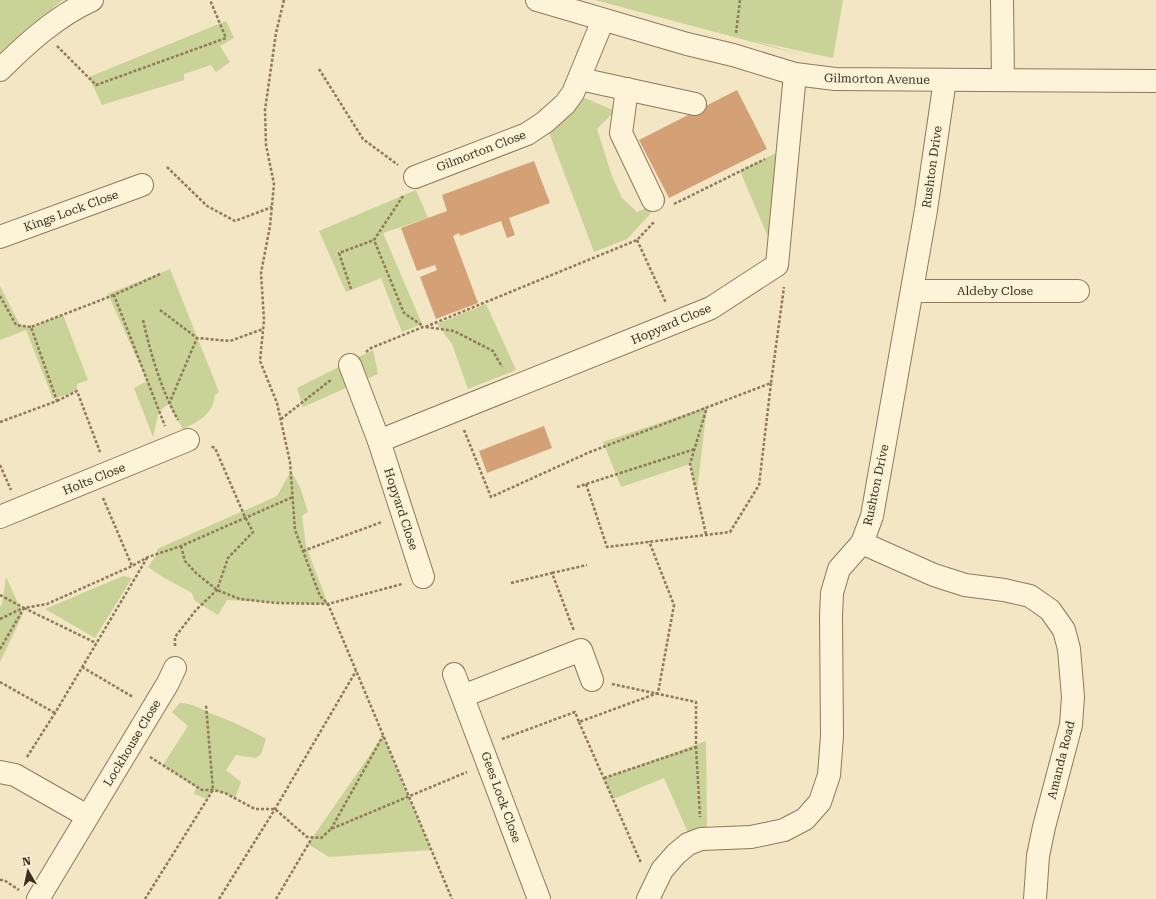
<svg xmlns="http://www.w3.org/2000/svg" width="1156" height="899" font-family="'Roboto Serif',serif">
<rect width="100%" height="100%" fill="#f2e6c5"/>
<g fill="#c9d297">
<polygon points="0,0 63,0 27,28 0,53"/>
<polygon points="595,0 843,0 833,58 754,41 809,57"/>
<polygon points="226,21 234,38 220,46 230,62 216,72 211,65 184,74 184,80 102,105 89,77"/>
<polygon points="573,93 615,111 597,129 612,176 622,198 637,212 662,201 627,239 594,252 545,122"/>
<polygon points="782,150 774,251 740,171"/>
<polygon points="416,190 428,218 383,233 422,324 402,332 381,278 346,292 319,231"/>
<path d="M 170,269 L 219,392 L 215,395 C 214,413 198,422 183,429 L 169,404 L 159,411 L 153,437 L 134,388 L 147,381 L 108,294 Z"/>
<polygon points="0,286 20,325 31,327 63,315 88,380 77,384 77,391 53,399 26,330 0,340"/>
<polygon points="486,304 516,370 468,389 452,344 437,324"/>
<polygon points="373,350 378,374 303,407 297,388"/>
<polygon points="707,407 697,491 690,464 621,487 603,442"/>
<polygon points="291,471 300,487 308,512 302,516 306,546 328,604 227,600 218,615 195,601 192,593 163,577 148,567 157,554 157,549 277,496"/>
<polygon points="123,576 132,578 95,638 45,609"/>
<polygon points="6,577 23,614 0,662 0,607 2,604"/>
<path d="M 180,703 C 191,703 202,709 212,714 C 231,721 249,729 266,739 L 261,754 L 256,758 L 236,755 L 226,770 L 241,782 L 235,798 L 225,793 L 213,790 L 207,799 L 194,794 L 196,787 L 163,765 L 188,726 L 172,712 Z"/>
<polygon points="383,736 431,850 329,857 308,844"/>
<polygon points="706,741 707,832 690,837 664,778 613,799 604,778"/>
</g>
<g fill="#d4a177">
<polygon points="737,90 767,149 669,198 639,140"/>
<polygon points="534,161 550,203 509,218 515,235 507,238 501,221 460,236 459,233 453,236 478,303 436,319 420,277 437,270 435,265 417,271 401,228 447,211 442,195"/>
<polygon points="544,426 552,448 487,473 479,451"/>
</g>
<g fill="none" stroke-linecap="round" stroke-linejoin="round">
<g stroke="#907859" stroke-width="24">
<g id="minor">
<polyline points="537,0 687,44 733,55 795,74 835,79 1156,81"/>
<polyline points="1002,0 1003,80"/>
<path d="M 0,70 C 27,43 57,16 92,0"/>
<polyline points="580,79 695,104"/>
<polyline points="627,89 621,133 653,200"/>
<polyline points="415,177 527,134 545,122 565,104 573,93 603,20"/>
<polyline points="0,237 142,185"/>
<polyline points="912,291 1078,291"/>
<polyline points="350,365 379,441 423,577"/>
<polyline points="379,441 711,308 777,265 795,74"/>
<polyline points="0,517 188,440"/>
<polyline points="862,543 934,575 965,585 1004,590 1030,596 1050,610 1064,630 1069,649 1073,697 1071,725 1044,827 1038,856 1035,899"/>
<polyline points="454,674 539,899"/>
<polyline points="463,696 581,650 592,680"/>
<polyline points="0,772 15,775 87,816"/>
<polyline points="38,899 168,683 175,668"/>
<polyline points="648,899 662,870 676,854 688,844 701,839 751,837 784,830 805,819 820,802 829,775 832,736 831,616 832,593 839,569 862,543 872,516 926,210 945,80"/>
</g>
</g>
<g stroke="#907859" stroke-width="2.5" stroke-dasharray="3 2" stroke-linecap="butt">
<polyline points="284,0 276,33 265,110 266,145 274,184 270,226 261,273 264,320 260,361 277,403 290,462 295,530 320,596 328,604 452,899"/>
<polyline points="736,33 740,0"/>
<polyline points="57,46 96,85 226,38 210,0"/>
<polyline points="319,69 363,139 398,165"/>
<polyline points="167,167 207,206 235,221 272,207"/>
<polyline points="403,196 374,240 404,313 423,326"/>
<polyline points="674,204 765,159"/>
<polyline points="637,240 666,303"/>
<polyline points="160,274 114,295 165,426"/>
<polyline points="351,289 339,253 374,240"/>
<polyline points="0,296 16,325 31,327"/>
<polyline points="160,310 197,338 230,341 263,329"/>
<path d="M 143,320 C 151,355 161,389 178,420"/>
<polyline points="426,327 454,331 493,351 502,367"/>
<polyline points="366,352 371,348 423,327 425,327 637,240 654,222"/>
<polyline points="57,401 77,391 100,452"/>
<polyline points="169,404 197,338"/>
<polyline points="281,419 332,379"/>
<polyline points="0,422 57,401 31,327 114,295"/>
<polyline points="464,430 491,497 590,452 771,383 784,287"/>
<polyline points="0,465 11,490"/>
<polyline points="586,484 607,547 730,532 759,485 771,383"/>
<polyline points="577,487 695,449"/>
<polyline points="103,498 132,566"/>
<polyline points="706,534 690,464 707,407"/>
<polyline points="181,546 185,561 196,573 217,590 240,599 276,603 328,604 402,584"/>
<polyline points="303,551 382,522"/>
<polyline points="552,573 587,565"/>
<polyline points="511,583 552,573 574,631"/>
<polyline points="0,595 24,608 47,604 132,566 148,557 181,546 293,497"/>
<polyline points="24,608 96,643"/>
<polyline points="0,619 23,608"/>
<polyline points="175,646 175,637 196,610 217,590 228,558 253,532 245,517 215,448 210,446"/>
<polyline points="0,649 24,608"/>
<polyline points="82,667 133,697"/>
<polyline points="0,682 55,713"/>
<polyline points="612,684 696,702 696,747 700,817"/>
<polyline points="579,722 641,863"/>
<polyline points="502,739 575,712 579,722 658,693 674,605 649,541"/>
<polyline points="27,757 55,713 147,558"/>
<polyline points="150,757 202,790 213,790 225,793 255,809 275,809 307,837 321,838 331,829 467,772"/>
<polyline points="604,778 696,747"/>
<polyline points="331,829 383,736"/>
<polyline points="0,880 4,880 19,890"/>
<polyline points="145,899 213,790 206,705"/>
<polyline points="219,899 275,809 356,671"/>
<polyline points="276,899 312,838"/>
</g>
<use href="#minor" stroke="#fcf3d9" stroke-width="22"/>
</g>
<g text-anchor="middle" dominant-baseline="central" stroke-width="3" stroke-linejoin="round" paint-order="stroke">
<g font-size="12" fill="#3e2f1e" stroke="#f9f0d5">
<text transform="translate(877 79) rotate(1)">Gilmorton Avenue</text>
<text transform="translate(481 151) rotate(-21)">Gilmorton Close</text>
<text transform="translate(932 167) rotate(-82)">Rushton Drive</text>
<text transform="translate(71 211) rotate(-20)">Kings Lock Close</text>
<text x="995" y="291">Aldeby Close</text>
<text transform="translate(671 324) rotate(-23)">Hopyard Close</text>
<text transform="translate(94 479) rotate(-22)">Holts Close</text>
<text transform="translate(876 485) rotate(-78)">Rushton Drive</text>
<text transform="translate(401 509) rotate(72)">Hopyard Close</text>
<text transform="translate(132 743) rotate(-59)">Lockhouse Close</text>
<text transform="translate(1061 760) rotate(-76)">Amanda Road</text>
<text transform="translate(501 797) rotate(70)">Gees Lock Close</text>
</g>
</g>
<g transform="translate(28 871) rotate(351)" stroke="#f9f0d5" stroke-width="3" paint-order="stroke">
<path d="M0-3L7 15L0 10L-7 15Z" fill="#3e2f1e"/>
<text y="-6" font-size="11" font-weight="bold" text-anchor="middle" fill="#3e2f1e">N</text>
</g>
</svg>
